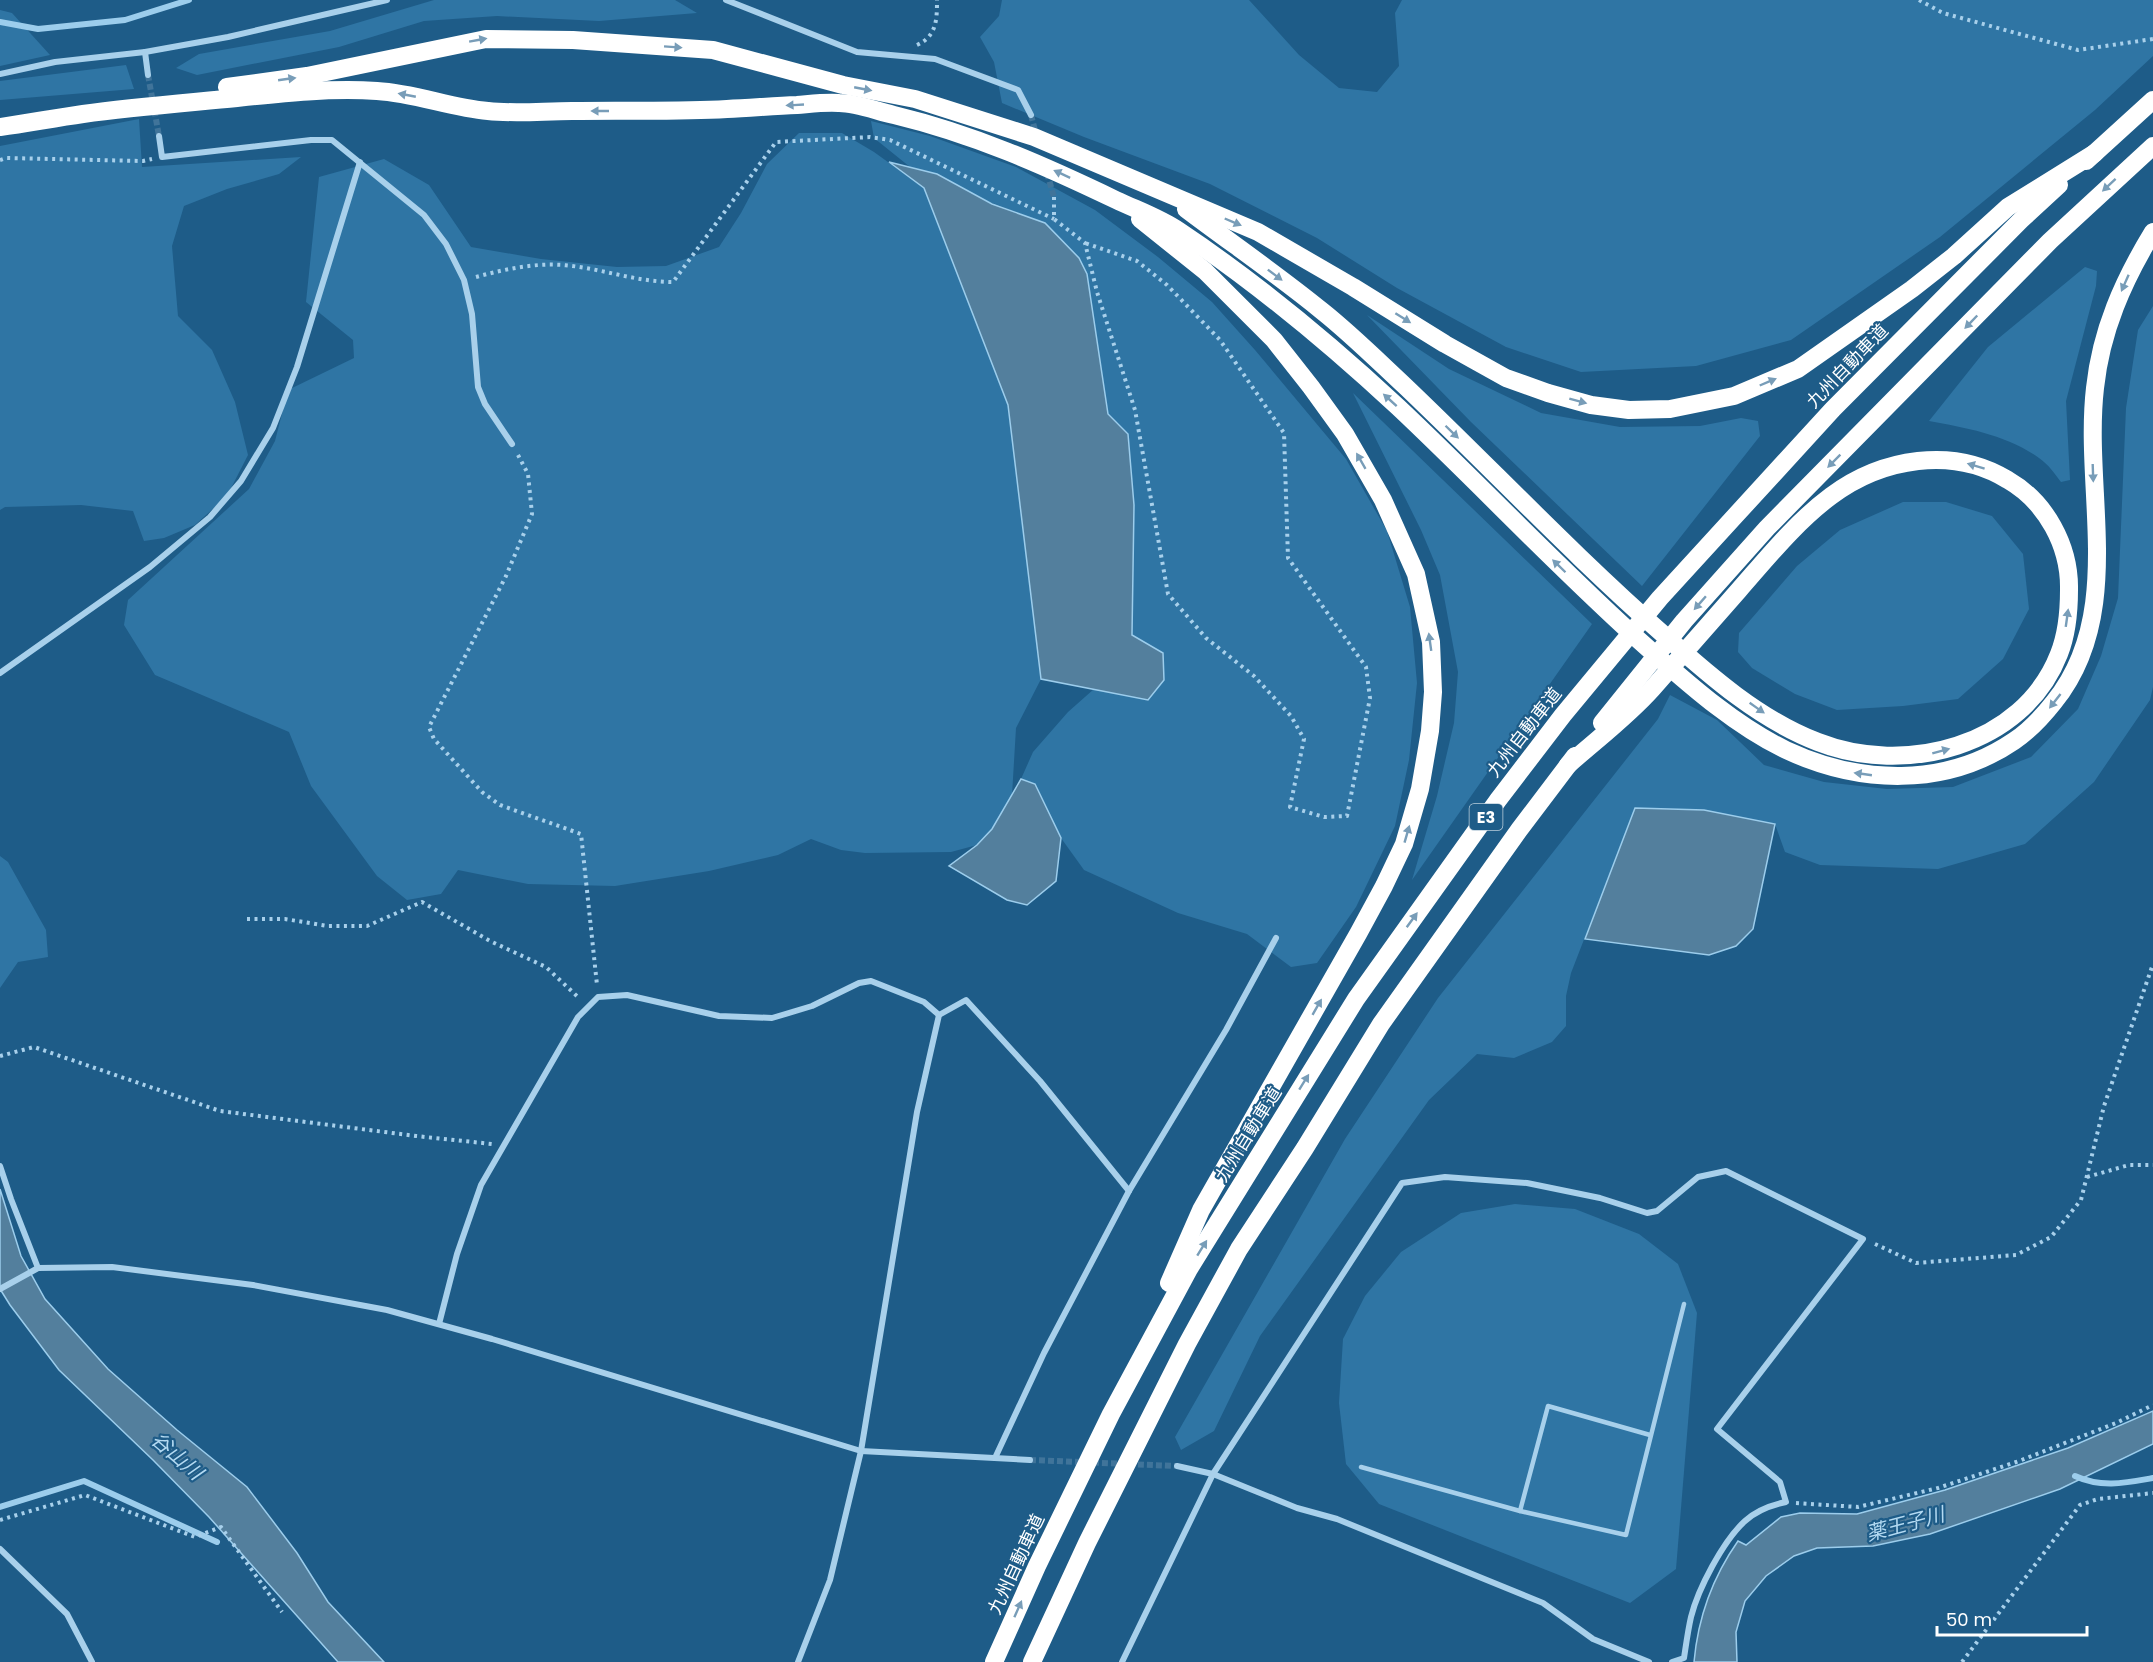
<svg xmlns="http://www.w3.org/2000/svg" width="2153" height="1662" font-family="Poppins,'Noto Sans JP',sans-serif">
<rect width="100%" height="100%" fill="#1e5c88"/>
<g fill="#2f75a4">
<polygon points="434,0 675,0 697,13 599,21 497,16 424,21 339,47 197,75 176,68 199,54 330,31"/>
<polygon points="1002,0 1249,0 1299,55 1339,88 1377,92 1399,66 1395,13 1402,0 2153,0 2153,56 2095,110 1940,237 1791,340 1696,366 1581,372 1506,347 1397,288 1317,238 1210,184 1084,137 1002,103 994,62 980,37 999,16"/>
<polygon points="0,10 12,13 50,55 0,66"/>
<polygon points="126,65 134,89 0,100 0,81"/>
<polygon points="139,119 142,167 301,157 279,174 227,189 184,206 172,246 178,316 212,350 235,402 248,455 227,496 195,525 164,538 144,541 133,511 81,505 5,507 0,510 0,146"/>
<polygon points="871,121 930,136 1016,167 1095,210 1158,257 1212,302 1255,350 1346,459 1387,531 1410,607 1417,683 1409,760 1395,826 1356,907 1317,963 1291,967 1247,934 1178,913 1084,870 1061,838 1035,784 1021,779 1033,752 1068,712 1094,689 1148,700 1163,653 1132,635 1134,505 1128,434 1108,414 1087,275 1045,223 987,201 937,174 910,167 874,138"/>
<polygon points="799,133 842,133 874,152 924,188 1008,405 1041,679 1016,728 1012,795 992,829 977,845 951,852 865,853 841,850 811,839 778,855 709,871 615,886 528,884 458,870 441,894 407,900 377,876 311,786 289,732 155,675 124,625 128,600 249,489 275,441 288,390 354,358 353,340 306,302 319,177 384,159 429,185 471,247 541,259 617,267 666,266 719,247 741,213 767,164"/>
<path d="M 2085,267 L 2097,271 L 2096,286 L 2066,401 L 2070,480 L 2061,482 C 2055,474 2048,464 2039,458 C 2007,435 1967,428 1929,421 L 1988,347 Z"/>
<polygon points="2153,306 2153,687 2150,700 2094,782 2025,844 1938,869 1820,865 1785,852 1775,824 1635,808 1571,973 1566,996 1566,1026 1552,1042 1514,1058 1477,1054 1429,1100 1260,1336 1214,1431 1181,1450 1175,1437 1345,1139 1438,998 1658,719 1670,695 1717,720 1764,765 1824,782 1887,789 1953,787 2031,757 2078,709 2101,656 2118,598 2126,408 2138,330"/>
<polygon points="1367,315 1449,369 1541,413 1620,427 1700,426 1741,418 1758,421 1760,436 1642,586 1471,422"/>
<polygon points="1353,393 1592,624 1412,880 1437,796 1454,723 1458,672 1440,575 1421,530"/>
<polygon points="1903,502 1946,502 1992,516 2023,554 2029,609 2003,659 1958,699 1903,706 1837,710 1795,694 1752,668 1738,652 1739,633 1797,566 1840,530"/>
<polygon points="0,856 8,862 46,930 48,957 18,962 0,988"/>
<polygon points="1515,1204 1575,1209 1639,1234 1678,1264 1697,1313 1676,1569 1630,1603 1379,1504 1346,1464 1339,1403 1343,1339 1365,1296 1401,1252 1461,1213"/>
</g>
<g fill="#537f9d" stroke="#9ccdec" stroke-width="1.5">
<polygon points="889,162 937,174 992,204 1045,223 1079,258 1087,274 1108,414 1128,434 1134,505 1132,635 1163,653 1164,680 1148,700 1041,679 1008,405 924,188"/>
<polygon points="1021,779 1035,784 1061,838 1056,881 1027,905 1007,900 949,866 977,845 992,829"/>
<polygon points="1635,808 1704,810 1775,824 1753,929 1736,946 1709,955 1585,939"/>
<polygon points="0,1189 21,1256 45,1299 108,1369 177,1430 247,1487 297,1553 328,1602 384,1662 338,1662 209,1517 153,1460 59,1370 10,1305 0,1289"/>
<path d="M 2153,1411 L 2153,1444 L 2060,1489 L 1930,1534 L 1873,1546 L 1817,1548 L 1794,1556 L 1766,1576 L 1745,1601 L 1736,1632 L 1737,1662 L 1694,1662 C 1698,1617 1712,1578 1738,1541 L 1746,1545 L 1781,1517 L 1800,1513 L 1857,1514 L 1945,1490 L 2068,1448 Z"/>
</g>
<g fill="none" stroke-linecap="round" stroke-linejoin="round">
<g stroke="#9ccdec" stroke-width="6">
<polyline points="0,22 38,29 125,20 189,0"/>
<path d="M 2075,1476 C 2101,1488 2125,1483 2153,1478"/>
<polyline points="0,1507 84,1481 217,1542"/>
</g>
<g stroke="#40749a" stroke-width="6" stroke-dasharray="6 3" stroke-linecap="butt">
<polyline points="148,75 159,136"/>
<polyline points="1031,115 1036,134"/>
<polyline points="1047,173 1054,197"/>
<polyline points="1030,1460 1177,1466"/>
</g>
<g stroke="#a8d0eb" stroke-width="4" stroke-dasharray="3 4.5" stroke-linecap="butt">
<polyline points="1919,0 1943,13 2078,50 2153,39"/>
<path d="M 917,45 C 937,36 937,19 937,0"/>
<polyline points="0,160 6,158 143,161 152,159"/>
<polyline points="1054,197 1054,219 1085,243 1097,292 1135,410 1168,594 1206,638 1254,676 1291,716 1304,739 1290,807 1324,817 1347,816 1370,698 1366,667 1288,558 1284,433 1220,340 1167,285 1137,261 1085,243"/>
<path d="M 476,277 C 505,269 534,263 563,265 C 600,268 636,282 673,282 L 776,142 L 870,137 L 890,140 L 1054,219"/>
<polyline points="518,455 528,474 532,514 506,576 429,727 434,739 482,792 500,805 581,834 597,985"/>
<polyline points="247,919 285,919 328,926 367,926 422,902 490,941 546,967 579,998"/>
<polyline points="0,1056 34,1047 220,1111 416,1136 492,1144"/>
<polyline points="2087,1177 2129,1165 2153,1165"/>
<polyline points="1875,1244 1916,1263 2016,1255 2051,1237 2081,1200 2104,1106 2153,964"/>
<polyline points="1796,1503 1858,1507 1938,1488 2019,1461 2116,1423 2153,1405"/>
<polyline points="0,1520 85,1495 195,1537 221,1527 282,1612"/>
<polyline points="1962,1662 2080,1505 2098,1499 2153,1493"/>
</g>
<g stroke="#a8d0eb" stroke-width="4.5">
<polyline points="1361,1467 1520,1511 1626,1535 1684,1304"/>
<polyline points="1520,1511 1548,1406 1650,1435"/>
</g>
<g stroke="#a8d0eb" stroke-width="6">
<polyline points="726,0 857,52 935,59 1018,90 1031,115"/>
<polyline points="145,52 148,75"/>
<polyline points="0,74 55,62 145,52 228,37 387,0"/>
<polyline points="159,136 162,157 311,140 332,140 424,215 446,244 464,280 472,314 478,387 485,404 512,444"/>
<polyline points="0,673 150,567 210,517 241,481 273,428 297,367 360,162"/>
<polyline points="0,1166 11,1199 38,1268"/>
<polyline points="0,1289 38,1268 112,1267 253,1285 387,1310 492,1339 861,1451 1030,1460"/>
<polyline points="439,1324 457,1254 481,1185 578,1017 598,997 627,995 719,1016 772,1018 812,1006 859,983 871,981 924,1002 939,1015"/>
<polyline points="995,1458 1044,1353 1129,1191 1226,1030 1276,938"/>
<polyline points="1177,1466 1213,1474 1297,1508 1337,1519 1543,1603 1593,1639 1649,1662"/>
<polyline points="0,1549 67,1614 92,1662"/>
<polyline points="798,1662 830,1580 861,1451 917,1112 939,1015 966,1000 1040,1081 1129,1191"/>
<path d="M 1122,1662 L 1213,1474 L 1402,1183 L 1445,1177 L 1527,1183 L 1600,1198 L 1647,1213 L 1657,1211 L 1698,1177 L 1726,1171 L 1863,1239 L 1717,1429 L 1780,1482 L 1786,1502 C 1772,1505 1756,1511 1745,1521 C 1723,1541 1698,1589 1691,1617 C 1688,1630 1686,1645 1684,1658 L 1672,1662"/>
</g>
<g stroke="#fff" stroke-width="18">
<polyline points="227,87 307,76 486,39 573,40 713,50 843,85 915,99 1034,137 1258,232 1353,287 1445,344 1506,378 1548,393 1591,405 1629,410 1670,409 1734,396 1798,369 1912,289 1954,256 2008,207 2095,153"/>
<path d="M 0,127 C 28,123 55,118 83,114 C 134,107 186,103 237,98 C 284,93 330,88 377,91 C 415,93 451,108 488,111 C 515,114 544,111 572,111 C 623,110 675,112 727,109 C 750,108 773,106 797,105 C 810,104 825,102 839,103 C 857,103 876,111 894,115 C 973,134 1043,165 1116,200 C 1137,210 1160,218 1179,231 C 1257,283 1329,343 1398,407 C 1483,487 1563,573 1651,651 C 1692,687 1736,726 1786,750 C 1859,784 1945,788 2014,741 C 2029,731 2043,716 2054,702 C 2126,613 2083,492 2095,388 C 2101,331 2123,281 2153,232"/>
<polyline points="2086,161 2153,100"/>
<path d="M 1186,209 C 1231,243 1278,275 1322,311 C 1351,334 1378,361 1406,387 C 1492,469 1574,556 1664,635 C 1710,676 1760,720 1818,742 C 1904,776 2023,747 2059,654 C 2067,634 2069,611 2069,590 C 2070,546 2046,502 2008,480 C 1953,446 1882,458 1831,496 C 1796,522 1768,557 1739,590 C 1710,623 1681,656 1652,689 C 1627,717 1596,740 1568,765"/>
<polyline points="1140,219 1205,271 1274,340 1311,387 1345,434 1383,500 1416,574 1431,642 1433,692 1430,731 1420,789 1404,844 1384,886 1358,934 1201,1210 1169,1283"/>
<polyline points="1602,723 1684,621 1767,528 2050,241 2153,146"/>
<polyline points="994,1662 1037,1566 1111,1414 1189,1269 1356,999 1498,800 1563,715 1660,598 1735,516 1833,409 2021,220 2059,185"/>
<polyline points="1032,1662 1087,1543 1187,1344 1239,1249 1305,1148 1381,1024 1519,830 1575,756"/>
</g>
</g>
<defs><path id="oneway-solid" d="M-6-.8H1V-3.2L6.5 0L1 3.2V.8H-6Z" transform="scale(1.5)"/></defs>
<g fill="#789db8">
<use href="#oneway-solid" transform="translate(478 40) rotate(-10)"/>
<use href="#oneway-solid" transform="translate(673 47) rotate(4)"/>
<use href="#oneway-solid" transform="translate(287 79) rotate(-8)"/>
<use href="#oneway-solid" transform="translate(863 89) rotate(11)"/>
<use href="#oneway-solid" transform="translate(407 95) rotate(-169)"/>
<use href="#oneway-solid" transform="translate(795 105) rotate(177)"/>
<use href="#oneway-solid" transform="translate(600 111) rotate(180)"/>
<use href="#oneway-solid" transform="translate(1062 174) rotate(-155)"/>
<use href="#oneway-solid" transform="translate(2109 185) rotate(137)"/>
<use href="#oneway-solid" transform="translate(1233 222) rotate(23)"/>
<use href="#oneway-solid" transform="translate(1275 275) rotate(37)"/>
<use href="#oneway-solid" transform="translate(2125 283) rotate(114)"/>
<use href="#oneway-solid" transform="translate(1403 318) rotate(32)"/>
<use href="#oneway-solid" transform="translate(1971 322) rotate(134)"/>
<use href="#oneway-solid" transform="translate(1768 382) rotate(-23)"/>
<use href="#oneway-solid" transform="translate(1390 400) rotate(-138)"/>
<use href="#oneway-solid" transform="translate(1578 401) rotate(15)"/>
<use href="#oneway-solid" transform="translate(1452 432) rotate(44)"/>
<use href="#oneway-solid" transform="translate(1361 461) rotate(-120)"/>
<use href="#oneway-solid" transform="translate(1834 461) rotate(135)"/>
<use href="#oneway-solid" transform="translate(1976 466) rotate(-163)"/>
<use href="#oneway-solid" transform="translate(2093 473) rotate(88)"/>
<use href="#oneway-solid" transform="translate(1559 566) rotate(-136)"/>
<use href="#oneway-solid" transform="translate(1700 603) rotate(131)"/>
<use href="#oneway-solid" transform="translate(2067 618) rotate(-82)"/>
<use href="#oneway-solid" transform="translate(1430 642) rotate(-98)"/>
<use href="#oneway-solid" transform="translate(2055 701) rotate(128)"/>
<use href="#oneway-solid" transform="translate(1757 708) rotate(35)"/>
<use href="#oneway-solid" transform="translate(1941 751) rotate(-15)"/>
<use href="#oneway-solid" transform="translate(1863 774) rotate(-172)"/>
<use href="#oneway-solid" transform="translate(1407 834) rotate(-74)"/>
<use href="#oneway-solid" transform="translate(1412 920) rotate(-54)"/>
<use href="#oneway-solid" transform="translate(1317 1007) rotate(-60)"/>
<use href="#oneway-solid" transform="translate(1304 1082) rotate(-58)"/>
<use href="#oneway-solid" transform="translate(1202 1248) rotate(-58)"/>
<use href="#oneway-solid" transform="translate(1018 1609) rotate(-66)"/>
</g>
<g text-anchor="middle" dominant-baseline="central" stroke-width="4.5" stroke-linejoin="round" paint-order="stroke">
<rect fill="#1e5c88" stroke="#bccedb" stroke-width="1.5" x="1469.5" y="804" width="33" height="26" rx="4.5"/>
<g font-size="16" font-weight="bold" fill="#fff">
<text x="1486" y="817">E3</text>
</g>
<g font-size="18" fill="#fff" stroke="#1e5c88">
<text transform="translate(1847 366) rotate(-46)">九州自動車道</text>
<text transform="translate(1524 732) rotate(-52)">九州自動車道</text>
<text transform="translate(1248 1134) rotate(-58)">九州自動車道</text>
<text transform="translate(1016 1564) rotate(-65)">九州自動車道</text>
</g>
<g font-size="20" font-style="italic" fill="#b4daf2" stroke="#1e5c88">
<text transform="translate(177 1456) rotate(41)">谷山川</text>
<text transform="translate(1905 1524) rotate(-15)">薬王子川</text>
</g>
</g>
<path d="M1937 1626v9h150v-9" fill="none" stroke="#ffffff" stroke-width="3"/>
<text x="1946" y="1626" font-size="18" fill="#ffffff" stroke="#1e5c88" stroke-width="4.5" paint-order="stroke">50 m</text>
</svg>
